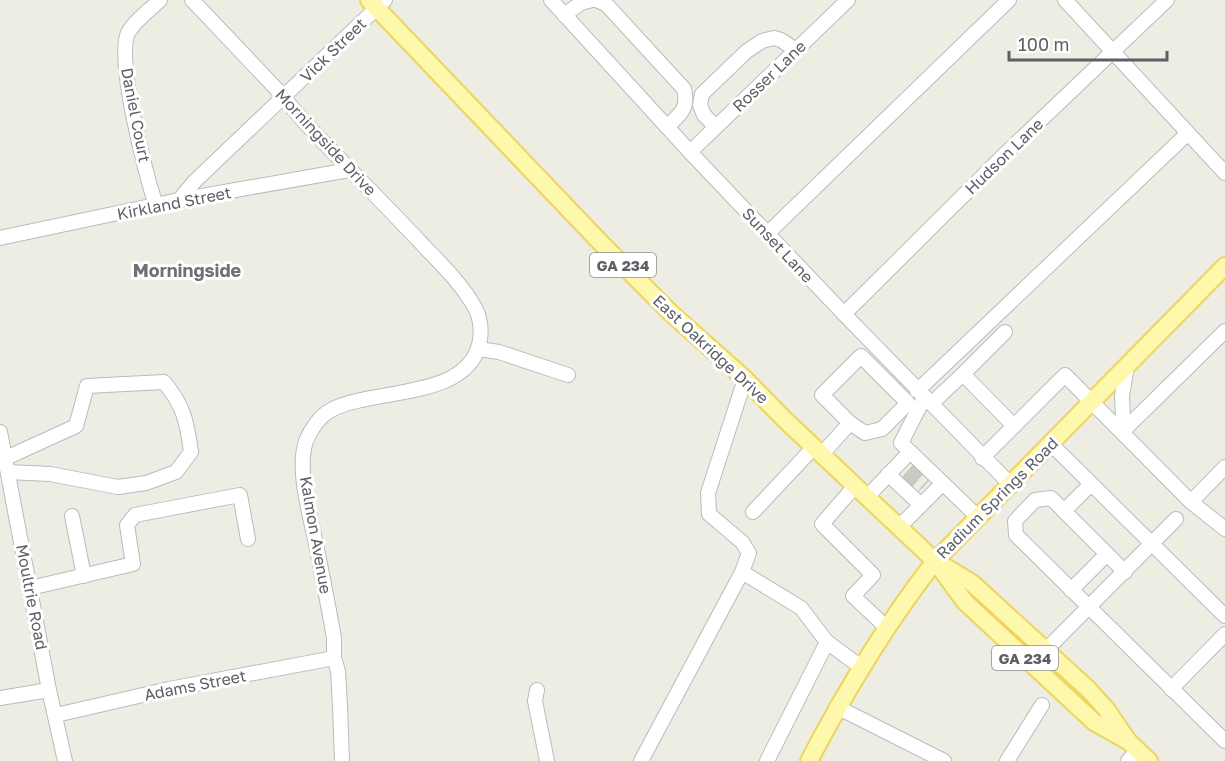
<svg xmlns="http://www.w3.org/2000/svg" width="1225" height="761" font-family="'Golos Text',sans-serif">
<rect width="100%" height="100%" fill="#eeede4"/>
<g fill="none" stroke-linecap="round" stroke-linejoin="round">
<g stroke="#cacac4" stroke-width="14" stroke-dasharray="14 7" stroke-linecap="butt">
<polyline points="909,469 926,484"/>
<polyline points="903,476 919,491"/>
</g>
<g stroke="#b9bbc0" stroke-width="16">
<g id="minor">
<path d="M 192,0 L 284,97 C 298,117 316,134 333,152 C 362,182 392,212 421,243 C 439,262 461,283 474,306 C 481,317 482,333 479,345 C 465,400 372,388 331,410 C 320,416 311,429 306,441 C 296,471 311,518 317,549 C 323,579 329,609 334,638 L 334,658 L 338,671 L 340,706 L 342,761"/>
<polyline points="551,0 690,152 844,314 1011,485"/>
<path d="M 596,0 L 606,4 L 684,89 C 689,109 680,114 667,127"/>
<polyline points="1065,0 1225,173"/>
<polyline points="564,15 581,3 592,0"/>
<polyline points="716,127 704,115 700,105 702,94 747,51 762,41 774,38 781,40 796,50"/>
<polyline points="690,152 848,0"/>
<polyline points="179,200 195,181 385,0"/>
<path d="M 156,205 C 146,177 116,59 128,33 C 134,21 150,10 160,0"/>
<polyline points="768,233 1009,0"/>
<polyline points="0,238 179,200 349,170"/>
<polyline points="844,314 1004,155 1167,0"/>
<polyline points="478,349 499,352 568,375"/>
<polyline points="963,374 1005,332"/>
<polyline points="745,379 708,493 709,514 742,542 749,553 742,572 801,608 827,642 861,667"/>
<polyline points="917,391 1187,134"/>
<polyline points="924,398 901,443 979,518"/>
<polyline points="931,404 963,374 1014,426"/>
<polyline points="1120,430 1123,419 1122,396 1127,366"/>
<polyline points="0,432 49,690 65,761"/>
<polyline points="1122,432 1225,331"/>
<polyline points="1051,444 1225,616"/>
<polyline points="822,454 850,423 865,433 882,429 908,403 861,356 822,395 850,423"/>
<path d="M 6,458 L 76,426 L 87,386 L 164,382 C 184,406 187,422 191,452 L 176,472 L 146,483 L 118,487 L 50,474 L 8,472"/>
<polyline points="982,458 1065,375 1191,502 1225,529"/>
<polyline points="888,474 921,505"/>
<polyline points="855,486 822,524 873,575 853,596 886,627"/>
<polyline points="867,497 910,452"/>
<polyline points="1191,502 1225,467"/>
<polyline points="1064,511 1091,484"/>
<polyline points="753,512 814,447"/>
<polyline points="72,516 84,576"/>
<polyline points="899,527 943,483"/>
<polyline points="1125,572 1051,498 1035,500 1015,521 1016,535 1225,741"/>
<polyline points="30,588 133,564 127,525 135,515 240,495 248,539"/>
<polyline points="1071,590 1107,554"/>
<polyline points="1045,651 1176,519"/>
<polyline points="1171,689 1225,634"/>
<polyline points="537,690 535,701 547,761"/>
<polyline points="0,698 49,690"/>
<polyline points="837,707 944,761"/>
<polyline points="56,715 169,689 334,658"/>
<polyline points="641,761 742,572"/>
<polyline points="767,761 827,642"/>
<polyline points="1007,761 1042,705"/>
<polyline points="1128,761 1138,750"/>
</g>
</g>
<g stroke="#eed45e" stroke-width="20">
<g id="major">
<polyline points="369,0 598,240 672,314 745,379 784,419 935,561 965,602 1094,722 1128,741"/>
<polyline points="941,564 972,583 1088,689 1107,710 1128,741 1149,761"/>
<path d="M 809,761 C 846,690 886,624 935,561 L 1225,266"/>
</g>
</g>
<use href="#minor" stroke="#fff" stroke-width="14"/>
<use href="#major" stroke="#fdf8ab" stroke-width="16"/>
</g>
<g text-anchor="middle" dominant-baseline="central" stroke-width="6" stroke-linejoin="round" paint-order="stroke">
<g fill="#fff" stroke="#8d8f93" stroke-width="1.5">
<rect x="590" y="253" width="66" height="24" rx="4.5"/>
<rect x="992" y="646" width="66" height="24" rx="4.5"/>
</g>
<g font-size="15" font-weight="bold" fill="#5c5f65">
<text x="623" y="265">GA 234</text>
<text x="1025" y="658">GA 234</text>
</g>
<g font-size="16" fill="#5c5f65" stroke="#fff">
<text transform="translate(333 50) rotate(-44)">Vick Street</text>
<text transform="translate(769 76) rotate(-44)">Rosser Lane</text>
<text transform="translate(136 115) rotate(79)">Daniel Court</text>
<text transform="translate(326 142) rotate(47)">Morningside Drive</text>
<text transform="translate(1004 156) rotate(-44)">Hudson Lane</text>
<text transform="translate(174 203) rotate(-11)">Kirkland Street</text>
<text transform="translate(778 245) rotate(47)">Sunset Lane</text>
<text transform="translate(711 349) rotate(43)">East Oakridge Drive</text>
<text transform="translate(997 498) rotate(-45)">Radium Springs Road</text>
<text transform="translate(316 535) rotate(80)">Kalmon Avenue</text>
<text transform="translate(32 597) rotate(79)">Moultrie Road</text>
<text transform="translate(195 685) rotate(-11)">Adams Street</text>
</g>
<g font-size="18" font-weight="bold" fill="#6d7177" stroke="#fff">
<text x="187" y="270">Morningside</text>
</g>
</g>
<path d="M1009 51v9h158v-9" fill="none" stroke="#5c5f65" stroke-width="3"/>
<text x="1018" y="51" font-size="18" fill="#5c5f65" stroke="#ffffff" stroke-width="4.5" paint-order="stroke">100 m</text>
</svg>
